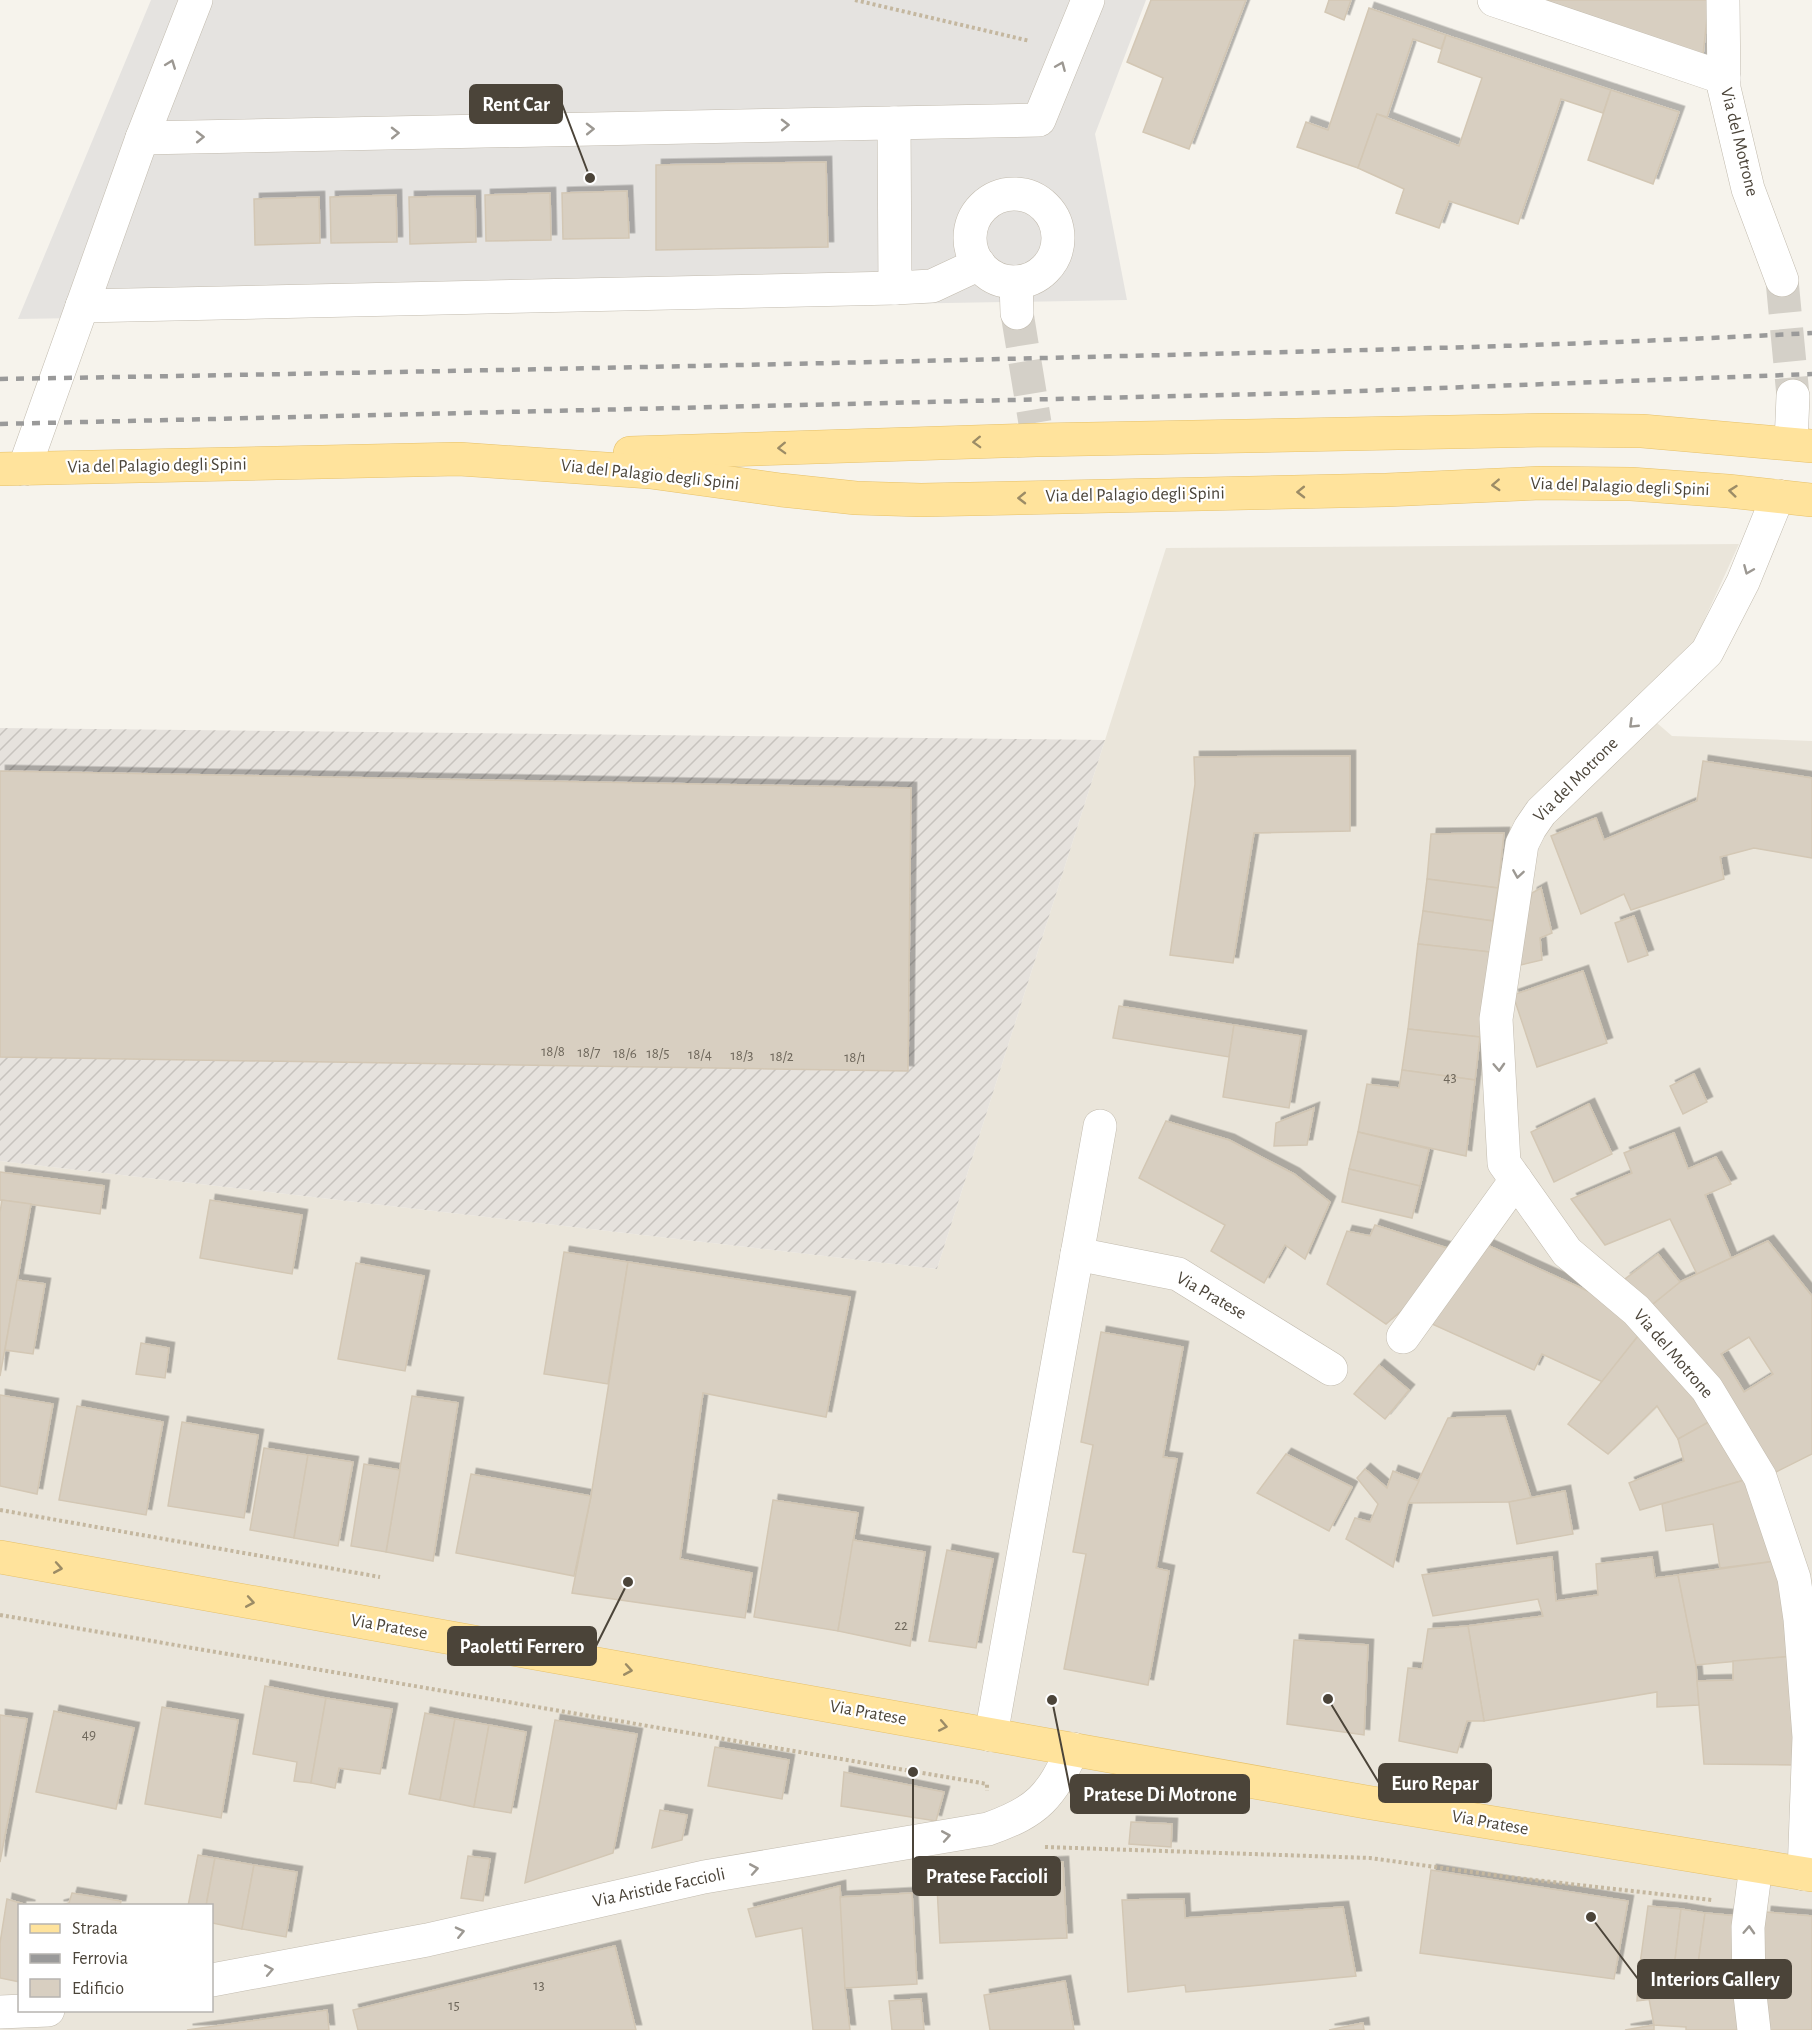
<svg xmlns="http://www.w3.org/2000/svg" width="1812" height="2030" font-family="'Alegreya Sans',sans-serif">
<defs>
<pattern id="industrial-furrows" width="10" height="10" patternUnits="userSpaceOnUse" patternTransform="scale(1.5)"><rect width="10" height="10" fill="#e6e2dd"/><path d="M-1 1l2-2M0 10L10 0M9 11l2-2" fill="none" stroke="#c7c3be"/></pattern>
<filter id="shadow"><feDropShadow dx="5.5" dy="-5.5" stdDeviation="0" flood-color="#0004"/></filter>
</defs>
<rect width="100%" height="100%" fill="#f6f3ec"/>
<path fill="#eae5da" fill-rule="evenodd" d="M 1739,544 L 1657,723 L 1672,736 L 1812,741 L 1812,2030 L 0,2030 L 0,1161 L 937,1269 L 1166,548 ZM 20,1906 L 212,1906 L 212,2010 L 20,2010 Z"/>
<polygon fill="url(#industrial-furrows)" points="0,728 1105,740 937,1269 0,1161"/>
<polygon fill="#e5e3e0" points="151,0 1146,0 1095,134 1127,300 18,319"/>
<g fill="#d8cfc1" stroke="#d3c7b4" stroke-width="1.5" fill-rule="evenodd" filter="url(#shadow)">
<polygon points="1151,0 1246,0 1189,149 1143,132 1163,78 1127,62"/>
<polygon points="1329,0 1351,0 1344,20 1325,12"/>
<polygon points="1530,0 1709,0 1702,64"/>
<polygon points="1369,8 1446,35 1441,49 1413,39 1387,117 1377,114 1358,168 1297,147 1306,122 1328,130"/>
<polygon points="1446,35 1611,90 1603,113 1561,99 1518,224 1449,201 1439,228 1396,213 1404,189 1358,168 1377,114 1459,146 1482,78 1438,62"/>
<polygon points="1611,90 1679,112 1653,184 1588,160"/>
<polygon points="826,162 828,247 656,250 656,165"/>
<polygon points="627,191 629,238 563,239 562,193"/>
<polygon points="550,193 551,240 486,241 485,195"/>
<polygon points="396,195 397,242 331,243 330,197"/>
<polygon points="475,196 476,242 410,244 409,197"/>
<polygon points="319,197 320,243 255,245 254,199"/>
<polygon points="1350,756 1350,831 1254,833 1233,963 1170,955 1195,784 1194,757"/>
<polygon points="1703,761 1812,778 1812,858 1754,848 1720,857 1724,879 1631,910 1624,894 1581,914 1551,836 1596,818 1604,840 1697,801"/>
<polygon points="0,771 911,788 908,1071 0,1057"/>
<polygon points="1504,833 1498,888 1427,879 1431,834"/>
<polygon points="1427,879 1498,888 1493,921 1423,911"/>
<polygon points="1541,888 1552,933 1540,938 1542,960 1516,966 1532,893"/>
<polygon points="1423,911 1493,921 1490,952 1418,944"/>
<polygon points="1634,916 1648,955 1628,962 1615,923"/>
<polygon points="1418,944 1490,952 1480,1037 1408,1029"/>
<polygon points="1583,971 1607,1043 1537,1067 1513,995"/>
<polygon points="1119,1006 1234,1025 1229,1057 1113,1038"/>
<polygon points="1234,1025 1301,1036 1289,1108 1223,1097"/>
<polygon points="1408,1029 1480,1037 1475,1080 1402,1070"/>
<polygon points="1402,1070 1475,1080 1466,1156 1358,1132 1367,1084 1399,1088"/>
<polygon points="1694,1074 1707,1102 1683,1114 1670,1086"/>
<polygon points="1589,1104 1612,1154 1554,1182 1531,1132"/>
<polygon points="1314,1108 1307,1145 1274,1146 1276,1123"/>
<polygon points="1166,1121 1229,1140 1294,1174 1330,1202 1305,1259 1285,1245 1264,1283 1211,1251 1225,1225 1139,1178"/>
<polygon points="1358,1132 1429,1149 1420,1186 1349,1169"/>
<polygon points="1674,1133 1688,1169 1716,1157 1731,1184 1705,1195 1731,1258 1697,1274 1670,1219 1605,1245 1571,1199 1632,1173 1624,1153"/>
<polygon points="1349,1169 1420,1186 1412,1218 1342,1202"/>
<polygon points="0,1172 104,1186 100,1214 0,1200"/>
<polygon points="2,1200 31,1204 0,1376 0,1212"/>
<polygon points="210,1200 302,1215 292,1274 200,1258"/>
<polygon points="1375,1225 1450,1249 1420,1295 1386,1324 1327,1284 1347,1231 1370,1236"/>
<path d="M 1768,1241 L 1812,1296 L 1812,1454 L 1770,1475 L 1648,1308 L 1680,1282 ZM 1749,1337 L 1773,1374 L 1744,1392 L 1721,1354 Z"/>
<polygon points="1487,1245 1592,1293 1642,1331 1603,1382 1542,1354 1534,1370 1432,1324"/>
<polygon points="564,1252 628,1262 608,1384 544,1374"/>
<polygon points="1658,1254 1680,1282 1648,1308 1625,1279"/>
<polygon points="628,1262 850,1297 826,1417 703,1393 680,1559 752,1573 745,1618 572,1593 591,1496"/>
<polygon points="356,1263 424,1276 405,1371 338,1359"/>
<polygon points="17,1280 45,1284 33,1354 5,1350"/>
<polygon points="1642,1331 1716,1418 1678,1439 1657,1406 1608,1454 1568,1424"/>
<polygon points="1101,1332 1183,1347 1163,1457 1177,1459 1156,1568 1169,1571 1148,1685 1064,1669 1086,1554 1073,1552 1093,1445 1081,1442"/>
<polygon points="141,1343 169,1348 165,1378 136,1374"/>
<polygon points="1379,1365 1409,1390 1385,1419 1354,1394"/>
<polygon points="0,1395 53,1404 37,1494 0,1486"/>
<polygon points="412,1396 458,1403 433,1561 386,1552"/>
<polygon points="77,1406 163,1422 146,1515 59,1500"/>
<polygon points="1505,1416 1531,1498 1509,1502 1408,1503 1448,1418"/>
<polygon points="1716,1418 1748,1479 1640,1510 1629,1483 1684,1461 1678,1439"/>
<polygon points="182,1422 258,1435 244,1518 168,1506"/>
<polygon points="264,1448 308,1455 294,1538 250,1530"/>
<polygon points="1286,1454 1352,1487 1329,1531 1257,1493"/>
<polygon points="308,1455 353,1462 338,1546 294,1538"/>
<polygon points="364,1464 400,1470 386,1552 351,1546"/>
<polygon points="1365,1469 1387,1488 1393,1471 1419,1481 1408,1503 1393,1567 1346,1539 1355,1518 1370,1522 1378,1504 1357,1478"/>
<polygon points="471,1474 591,1496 574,1576 456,1553"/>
<polygon points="1748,1479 1776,1561 1720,1568 1713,1524 1666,1531 1662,1504"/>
<polygon points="1565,1491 1573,1534 1517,1544 1509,1502"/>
<polygon points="773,1500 858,1513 838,1631 754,1617"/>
<polygon points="853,1540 925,1552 910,1646 838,1631"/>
<polygon points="947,1550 993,1559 976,1648 929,1641"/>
<polygon points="1552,1557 1556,1601 1598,1595 1596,1564 1652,1557 1655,1578 1678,1575 1696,1665 1699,1705 1657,1707 1657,1692 1484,1721 1468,1626 1543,1616 1538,1599 1433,1616 1422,1575"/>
<polygon points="1776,1561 1795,1656 1696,1665 1678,1575"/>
<polygon points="1468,1626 1484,1721 1467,1721 1457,1753 1399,1741 1408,1668 1422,1669 1428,1629"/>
<polygon points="1294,1640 1368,1645 1364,1735 1287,1724"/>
<polygon points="1795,1656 1798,1765 1704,1764 1697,1681 1733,1680 1733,1661"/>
<polygon points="265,1686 326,1698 311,1783 294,1781 297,1762 253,1754"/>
<polygon points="326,1698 392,1709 380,1774 339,1768 335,1788 311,1783"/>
<polygon points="162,1707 238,1720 221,1818 145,1804"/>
<polygon points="54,1711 134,1728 116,1809 36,1792"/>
<polygon points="425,1713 455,1719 440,1800 409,1794"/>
<polygon points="0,1715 27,1719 0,1862"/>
<polygon points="455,1719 489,1725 474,1807 440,1800"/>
<polygon points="555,1720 637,1734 613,1853 525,1883"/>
<polygon points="489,1725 526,1732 511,1813 474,1807"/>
<polygon points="715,1747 789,1760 782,1799 708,1786"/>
<polygon points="844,1772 944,1792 936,1821 841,1806"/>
<polygon points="660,1810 687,1815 682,1840 652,1848"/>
<polygon points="1131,1822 1172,1824 1171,1847 1129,1844"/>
<polygon points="198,1855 215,1858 206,1906 188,1906"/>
<polygon points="468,1856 490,1859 483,1901 461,1898"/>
<polygon points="215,1858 254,1865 242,1929 212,1923 212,1906 206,1906"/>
<polygon points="1063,1862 1067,1938 940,1943 936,1868"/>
<polygon points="254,1865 297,1872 286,1937 242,1929"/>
<polygon points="1431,1870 1628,1901 1614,1979 1420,1953"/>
<polygon points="840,1886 845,1988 850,2030 813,2030 802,1928 756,1937 748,1909"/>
<polygon points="72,1893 121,1901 120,1906 58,1906 69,1903"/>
<polygon points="912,1893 917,1984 845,1988 840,1897"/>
<polygon points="7,1899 30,1906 20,1906 20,1982 0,1978 0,1943"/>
<polygon points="1184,1899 1185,1918 1343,1907 1356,1976 1186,1992 1185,1985 1128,1992 1122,1900"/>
<polygon points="1648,1906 1681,1909 1674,1969 1640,1964"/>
<polygon points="1681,1909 1705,1913 1697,1972 1674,1969"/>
<polygon points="1766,1912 1812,1916 1812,2030 1763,2030 1758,1977"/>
<polygon points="1705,1913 1738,1916 1741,1974 1697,1972"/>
<polygon points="615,1946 636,2030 358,2030 353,2010"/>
<polygon points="1640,1964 1697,1972 1741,1974 1738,1989 1637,2001"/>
<polygon points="1065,1981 1074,2030 990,2030 984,1995"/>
<polygon points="1738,1989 1744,2030 1686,2030 1686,2027 1654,2025 1649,1999"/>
<polygon points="921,1999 924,2030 892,2030 889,2001"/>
<polygon points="327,2010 329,2030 187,2030"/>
<polygon points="1363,2023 1364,2030 1329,2030"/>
<polygon points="1654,2025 1654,2030 1625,2030"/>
</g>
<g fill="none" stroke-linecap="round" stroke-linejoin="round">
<g stroke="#d4d0c8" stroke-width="33" stroke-dasharray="33 16" stroke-linecap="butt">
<polyline points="1782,280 1793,396"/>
<polyline points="1017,313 1035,423"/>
</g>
<g stroke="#c2bbae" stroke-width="34">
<g id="minor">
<polyline points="1494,0 1724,78"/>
<polyline points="1723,0 1724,88 1748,189 1782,280"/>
<polyline points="894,123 895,288"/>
<polyline points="142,138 1039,120 1088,0"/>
<circle cx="1014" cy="238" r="44"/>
<polyline points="1016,282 1017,313"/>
<polyline points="82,306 895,288 932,286 979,264"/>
<polyline points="1791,443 1793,396"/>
<polyline points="24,469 142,138 196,0"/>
<polyline points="1778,496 1743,582 1707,652 1541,812 1530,828 1522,844 1496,1019 1504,1163 1567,1252 1636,1310 1707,1389 1760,1477 1794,1578 1800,1619 1809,1737 1804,1874"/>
<polyline points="1077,1254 1178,1274 1331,1369"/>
<polyline points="1403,1337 1516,1180"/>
<polyline points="991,1735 1100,1126"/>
<path d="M 212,1980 L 427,1940 L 704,1877 L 988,1829 C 1039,1811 1050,1797 1073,1749"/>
<polyline points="0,2012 48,2010"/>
<polyline points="1754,2030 1749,1986 1748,1927 1756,1866"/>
</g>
</g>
<g stroke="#e6c16a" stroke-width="34">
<g id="major">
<polyline points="630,453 1036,440 1550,430 1642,431 1812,446"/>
<polyline points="0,469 459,459 650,472 781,490 856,498 921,500 1386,490 1541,483 1631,484 1728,491 1812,500"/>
<polyline points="0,1557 1366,1802 1812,1875"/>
</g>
</g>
<g stroke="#c4b79f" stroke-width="4" stroke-dasharray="3 3" stroke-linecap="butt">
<polyline points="855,0 1030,41"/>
<polyline points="0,1510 380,1577"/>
<polyline points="0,1615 987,1784 987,1791"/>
<polyline points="1045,1847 1370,1858 1508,1877 1712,1900"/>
</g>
<use href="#minor" stroke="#fff" stroke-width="33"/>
<use href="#major" stroke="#ffe39c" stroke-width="33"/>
<g stroke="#9a9a9a" stroke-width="4.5" stroke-dasharray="8 8" stroke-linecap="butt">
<path d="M 0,379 C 361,373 722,366 1084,357 C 1326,351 1570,346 1812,333"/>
<polyline points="0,424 1307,393 1812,374"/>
</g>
</g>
<defs><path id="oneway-chevron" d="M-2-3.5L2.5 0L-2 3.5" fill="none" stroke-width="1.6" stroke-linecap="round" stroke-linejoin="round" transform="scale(1.5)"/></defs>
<g stroke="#9c9892">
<use href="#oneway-chevron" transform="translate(171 64) rotate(-69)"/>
<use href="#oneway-chevron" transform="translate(1061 66) rotate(-67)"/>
<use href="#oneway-chevron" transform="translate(785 125) rotate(-1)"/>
<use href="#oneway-chevron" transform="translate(590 129) rotate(-1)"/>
<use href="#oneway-chevron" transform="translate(395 133) rotate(-1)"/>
<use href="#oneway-chevron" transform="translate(200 137) rotate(-1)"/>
<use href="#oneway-chevron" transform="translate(1748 570) rotate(113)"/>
<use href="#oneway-chevron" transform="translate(1633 724) rotate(136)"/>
<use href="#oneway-chevron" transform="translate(1518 874) rotate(99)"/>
<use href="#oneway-chevron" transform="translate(1499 1067) rotate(87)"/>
<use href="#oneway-chevron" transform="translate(946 1836) rotate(-10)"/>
<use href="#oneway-chevron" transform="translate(754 1869) rotate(-10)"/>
<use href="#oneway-chevron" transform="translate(1749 1930) rotate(-87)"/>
<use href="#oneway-chevron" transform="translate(460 1932) rotate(-13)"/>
<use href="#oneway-chevron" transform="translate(269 1970) rotate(-11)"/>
</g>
<g stroke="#9c8c66">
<use href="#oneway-chevron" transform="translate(977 442) rotate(178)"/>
<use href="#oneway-chevron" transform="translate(782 448) rotate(178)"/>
<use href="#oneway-chevron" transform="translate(1496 485) rotate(177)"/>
<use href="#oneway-chevron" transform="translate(1733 491) rotate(-174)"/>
<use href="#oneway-chevron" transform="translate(1301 492) rotate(179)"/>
<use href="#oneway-chevron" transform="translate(1022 498) rotate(179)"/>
<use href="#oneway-chevron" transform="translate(58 1568) rotate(10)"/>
<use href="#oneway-chevron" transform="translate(250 1602) rotate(10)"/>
<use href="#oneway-chevron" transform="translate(628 1670) rotate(10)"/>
<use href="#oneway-chevron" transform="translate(943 1726) rotate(11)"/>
</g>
<g text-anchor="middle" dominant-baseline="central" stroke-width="4.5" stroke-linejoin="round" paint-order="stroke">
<g font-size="15" fill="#6e675b">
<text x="553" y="1051">18/8</text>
<text x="589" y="1052">18/7</text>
<text x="625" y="1053">18/6</text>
<text x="658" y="1053">18/5</text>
<text x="700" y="1054">18/4</text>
<text x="742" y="1055">18/3</text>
<text x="782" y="1056">18/2</text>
<text x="855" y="1057">18/1</text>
<text x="1450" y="1077">43</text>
<text x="901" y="1625">22</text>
<text x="89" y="1734">49</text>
<text x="539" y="1985">13</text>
<text x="454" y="2005">15</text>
</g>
<g font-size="18" fill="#4b4439" stroke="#fff">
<text transform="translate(1739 142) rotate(76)">Via del Motrone</text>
<text transform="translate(157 466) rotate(-1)">Via del Palagio degli Spini</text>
<text transform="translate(650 475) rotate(6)">Via del Palagio degli Spini</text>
<text transform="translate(1620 487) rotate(2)">Via del Palagio degli Spini</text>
<text transform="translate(1135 495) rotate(-1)">Via del Palagio degli Spini</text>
<text transform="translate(1576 780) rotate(-45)">Via del Motrone</text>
<text transform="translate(1211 1296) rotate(30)">Via Pratese</text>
<text transform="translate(1673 1354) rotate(49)">Via del Motrone</text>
<text transform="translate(389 1627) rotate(10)">Via Pratese</text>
<text transform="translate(868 1713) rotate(10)">Via Pratese</text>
<text transform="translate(1490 1823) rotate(10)">Via Pratese</text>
<text transform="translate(659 1888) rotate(-12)">Via Aristide Faccioli</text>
</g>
</g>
<path fill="none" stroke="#4b4439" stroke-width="2" d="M590 178L562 104M628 1582L596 1646M1328 1699L1379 1783M1052 1700L1071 1794M913 1772L913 1876M1591 1917L1638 1979"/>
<g fill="#4b4439" stroke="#fff" stroke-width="2">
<circle cx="590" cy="178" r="6"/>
<circle cx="628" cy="1582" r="6"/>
<circle cx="1328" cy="1699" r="6"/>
<circle cx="1052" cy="1700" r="6"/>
<circle cx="913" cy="1772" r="6"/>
<circle cx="1591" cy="1917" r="6"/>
</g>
<g fill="#4b4439" stroke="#4b4439" stroke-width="2">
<rect x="470" y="85" width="92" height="38" rx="6"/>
<rect x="448" y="1627" width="148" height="38" rx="6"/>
<rect x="1379" y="1764" width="112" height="38" rx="6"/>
<rect x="1071" y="1775" width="178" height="38" rx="6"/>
<rect x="913" y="1857" width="147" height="38" rx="6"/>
<rect x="1638" y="1960" width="153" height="38" rx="6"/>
</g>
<g font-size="20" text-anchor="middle" font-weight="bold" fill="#fff">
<text x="516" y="111">Rent Car</text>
<text x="522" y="1653">Paoletti Ferrero</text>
<text x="1435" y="1790">Euro Repar</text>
<text x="1160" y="1801">Pratese Di Motrone</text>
<text x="987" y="1883">Pratese Faccioli</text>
<text x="1715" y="1986">Interiors Gallery</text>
</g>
<rect x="18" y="1904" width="195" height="108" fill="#ffffff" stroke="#b7b4b0" stroke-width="1.5"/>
<rect x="30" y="1924" width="30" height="9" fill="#ffe39c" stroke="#b7b4b0" stroke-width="1.5"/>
<text x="72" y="1934" font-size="18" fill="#4b4439">Strada</text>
<rect x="30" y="1954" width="30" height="9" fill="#9a9a9a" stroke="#b7b4b0" stroke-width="1.5"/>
<text x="72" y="1964" font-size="18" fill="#4b4439">Ferrovia</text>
<rect x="30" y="1979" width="30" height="18" fill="#d8cfc1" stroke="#b7b4b0" stroke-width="1.5"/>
<text x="72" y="1994" font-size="18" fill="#4b4439">Edificio</text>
</svg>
